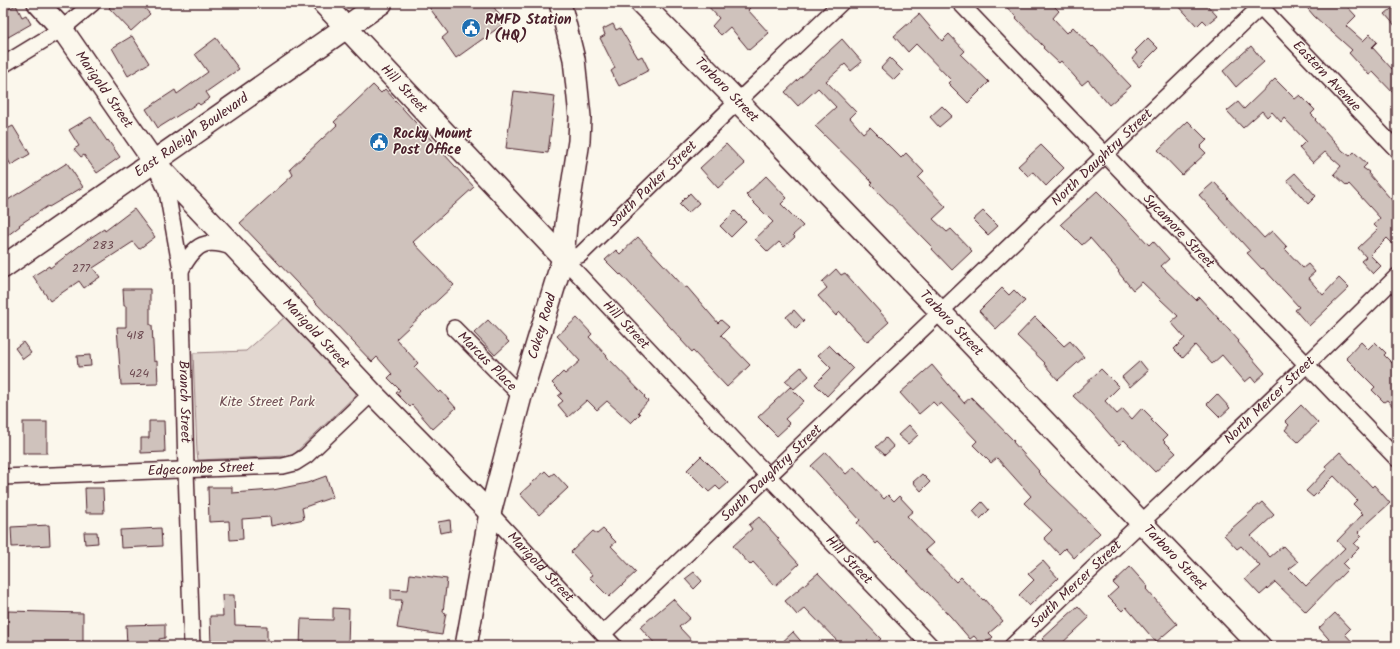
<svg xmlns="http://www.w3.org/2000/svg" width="1400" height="649" font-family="Kalam,sans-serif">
<rect width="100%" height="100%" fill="#fbf7ec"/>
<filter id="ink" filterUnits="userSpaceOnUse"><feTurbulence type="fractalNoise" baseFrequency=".025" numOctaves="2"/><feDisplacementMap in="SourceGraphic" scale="8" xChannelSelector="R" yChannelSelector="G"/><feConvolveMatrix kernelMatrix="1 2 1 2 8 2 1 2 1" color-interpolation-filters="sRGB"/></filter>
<g filter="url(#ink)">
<polygon fill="#e2d7d0" stroke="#967b7e" points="286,316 356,390 356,395 294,454 288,456 198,460 197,453 193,353 246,351"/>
<g fill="#cfc2bc" stroke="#4a1f2b">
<polygon points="114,3 140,3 150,14 131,31 109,8"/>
<polygon points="426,3 491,3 505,23 456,58 442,38 448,33"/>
<polygon points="705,3 746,3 750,8 748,10 769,33 749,50 730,27 721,35 712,26 719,18"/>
<polygon points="1002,3 1051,3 1059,11 1053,18 1067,33 1073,27 1092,47 1093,46 1131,86 1109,105 1088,80 1082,85 1061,61 1059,63 1043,48 1044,47 1016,18 1017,17"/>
<polygon points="1176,3 1205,3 1217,16 1207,24 1203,20 1197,26"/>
<polygon points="1303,3 1344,3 1356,16 1346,26 1363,41 1370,34 1377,42 1372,47 1392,69 1397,64 1397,97 1373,72 1369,75 1349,53 1352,50 1314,16"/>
<polygon points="1397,4 1397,28 1385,14"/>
<polygon points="16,5 22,17 26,15 31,24 3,40 3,12"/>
<polygon points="919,14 942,41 949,34 965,51 961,55 989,82 968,103 948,83 951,80 916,44 908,52 894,36"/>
<polygon points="613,24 616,30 620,28 638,58 642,56 649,70 619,86 611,71 615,68 600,38 605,35 603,29"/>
<polygon points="132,36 149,63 128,76 112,48"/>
<polygon points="216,38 239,69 206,92 210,98 200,105 198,103 158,128 146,109 175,90 177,94 208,72 195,54"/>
<polygon points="1148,38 1158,48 1139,67 1132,59 1137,53 1135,51"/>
<polygon points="842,39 862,62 851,71 845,64 826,81 856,112 850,118 863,133 870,127 901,158 906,153 924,172 918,178 946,207 933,219 947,232 951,229 972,251 952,270 931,248 932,247 871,185 873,183 815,126 836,107 818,88 798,106 785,92"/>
<polygon points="1251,46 1264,62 1236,87 1223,71"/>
<polygon points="890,58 903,71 894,80 881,68"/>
<polygon points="1275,79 1295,99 1300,95 1315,110 1311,114 1316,119 1315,120 1343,151 1350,156 1354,152 1367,164 1363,168 1369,172 1368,173 1397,206 1397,248 1387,238 1370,255 1381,266 1373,274 1361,261 1366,257 1358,248 1378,229 1374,225 1380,218 1349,184 1347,186 1334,174 1341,166 1325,152 1313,163 1299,148 1306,141 1284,118 1281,122 1272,112 1267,117 1262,111 1243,128 1227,111 1238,102 1244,109"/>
<polygon points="373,85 381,93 385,89 474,187 413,242 454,285 396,339 418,363 414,367 439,393 441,391 456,408 433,429 412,405 410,407 396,393 400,390 388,378 392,374 377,357 372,362 240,223 293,175 290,169 337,125 334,122"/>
<polygon points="514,91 555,96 548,153 506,148"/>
<polygon points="942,106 952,116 939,127 930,117"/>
<polygon points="91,117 107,141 108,140 120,157 97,173 84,155 81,157 74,149 79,146 69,130"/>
<polygon points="1188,121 1207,140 1200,147 1206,153 1182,175 1158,150"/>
<polygon points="13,126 30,154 11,165 3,151 3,131"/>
<polygon points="726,144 745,164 718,188 700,168"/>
<polygon points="1041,145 1064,168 1046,186 1033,172 1028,176 1018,166"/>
<polygon points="67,163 83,187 49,207 48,206 19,225 20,226 3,239 3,203"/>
<polygon points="1295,173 1316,196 1308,204 1287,180"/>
<polygon points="766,176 787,198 781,204 803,226 793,235 795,237 784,247 779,242 768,252 755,239 773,222 746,195"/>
<polygon points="1214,182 1228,197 1227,198 1264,238 1272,231 1287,247 1285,249 1303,268 1308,264 1315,272 1308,278 1323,295 1339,278 1349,288 1309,326 1295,310 1299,307 1263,268 1262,269 1247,253 1250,251 1199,195"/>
<polygon points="1097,191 1122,216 1149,245 1153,241 1169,259 1161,266 1196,300 1199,297 1239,341 1238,342 1265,373 1255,382 1251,377 1245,382 1222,355 1212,364 1195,345 1183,358 1174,349 1185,338 1171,322 1178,316 1142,282 1133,290 1118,272 1119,271 1090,238 1082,245 1061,224"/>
<polygon points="690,193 699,203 688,213 679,204"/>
<polygon points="134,209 155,237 139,249 133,242 93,268 100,277 84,288 79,281 50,301 33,276 49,266 50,268 87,240 104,229 105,231"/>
<polygon points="735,211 746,222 731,237 720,226"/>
<polygon points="983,211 998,226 988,235 973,220"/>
<polygon points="638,237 685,288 687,287 718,323 721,320 729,327 721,335 750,365 727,387 693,351 692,352 681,340 682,340 621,274 620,275 605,260 616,250 620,254"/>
<polygon points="836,269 841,275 845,273 889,322 867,342 840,312 836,316 818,296 827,288 822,282"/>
<polygon points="1002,288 1009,295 1014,290 1025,301 996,329 979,311"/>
<polygon points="123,289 150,289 150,325 152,325 154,362 157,361 158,384 121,385 117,327 126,327 126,306 124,306"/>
<polygon points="794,310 804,321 796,329 786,317"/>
<polygon points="1035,317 1064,346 1070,341 1084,357 1058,380 1044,364 1045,363 1017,336"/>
<polygon points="577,318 592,334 589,337 607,356 607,357 645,396 644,397 648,401 638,412 640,414 631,423 607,401 597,410 587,400 568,417 558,405 563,401 558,396 562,393 552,383 563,372 565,374 580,361 557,336"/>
<polygon points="488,320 509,342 495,355 474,333"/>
<polygon points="23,342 31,353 23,359 15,348"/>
<polygon points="1361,342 1368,349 1375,342 1386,353 1384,355 1397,368 1397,411 1387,400 1384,402 1372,390 1375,387 1346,358"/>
<polygon points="829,345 853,369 827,396 815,384 831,368 818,355"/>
<polygon points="90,355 91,366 78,367 77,356"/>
<polygon points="1140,361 1148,371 1130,387 1122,377"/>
<polygon points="932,365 964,403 971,397 1014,441 1013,442 1039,471 1038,472 1100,533 1074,558 1065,548 1059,554 1044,538 1052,530 1024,503 1031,496 997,458 991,463 973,445 977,441 941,403 937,406 933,402 919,414 900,393"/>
<polygon points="801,367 809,376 794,389 785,381"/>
<polygon points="1101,369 1119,387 1105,401 1117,414 1123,409 1132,419 1142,408 1153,419 1151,420 1167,436 1163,440 1176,453 1155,472 1124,440 1119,445 1092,414 1073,396"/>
<polygon points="790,387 804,401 785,419 790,424 777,436 758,417"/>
<polygon points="1217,394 1230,408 1220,417 1207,404"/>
<polygon points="1301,405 1318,423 1298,442 1285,430 1289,425 1285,421"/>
<polygon points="149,421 164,421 165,452 141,453 141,438 149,438"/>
<rect x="23" y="422" width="24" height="31"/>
<polygon points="909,425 918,435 908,444 898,435"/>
<polygon points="886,438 894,447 885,455 876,447"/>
<polygon points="826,452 846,474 854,467 884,499 888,495 894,501 899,496 913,511 907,516 933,543 925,550 956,582 961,577 983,600 984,599 1003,621 989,633 993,637 983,646 974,636 970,639 951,617 905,569 878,542 876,544 857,523 860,520 811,466"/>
<polygon points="1340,452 1372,487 1374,485 1390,503 1358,532 1362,536 1354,544 1359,548 1343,564 1348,569 1306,612 1275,582 1260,595 1245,579 1260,566 1241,546 1237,549 1224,535 1262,502 1274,515 1251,536 1270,557 1283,546 1298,562 1289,569 1306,586 1345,548 1337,541 1363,514 1353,504 1357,500 1334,476 1313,497 1306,491 1327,469 1325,466"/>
<polygon points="701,456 728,483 720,490 716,486 709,492 687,470"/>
<polygon points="545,471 550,476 554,473 568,488 539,515 520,494"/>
<polygon points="922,474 930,482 921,491 913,482"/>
<polygon points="326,476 333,497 302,508 304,519 271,526 270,517 242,519 243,539 230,540 229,521 209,522 208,487 232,487 232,493 273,490 307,483"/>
<polygon points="85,488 103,488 104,513 86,513"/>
<polygon points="982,502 989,510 980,519 973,511"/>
<polygon points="759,517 779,539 777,540 799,564 775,586 753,562 750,565 733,546 752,529 749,525"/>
<polygon points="450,520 451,531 440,533 438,522"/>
<polygon points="49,525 50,545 12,547 11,527"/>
<polygon points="161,528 162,546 121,548 120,530"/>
<polygon points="603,529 616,542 611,546 636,572 609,597 589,577 592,575 571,552 593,531 597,534"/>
<polygon points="84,532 97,532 98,543 85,544"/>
<polygon points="1043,561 1058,578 1029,606 1019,595 1034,580 1028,574"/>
<polygon points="1130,567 1148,587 1146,589 1177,624 1156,642 1126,607 1122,611 1108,597 1118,588 1113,583"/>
<polygon points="694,572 702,581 694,589 685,579"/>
<polygon points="818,573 881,639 873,646 842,646 805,608 797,615 785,601"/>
<polygon points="410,574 447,579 443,612 446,613 442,635 397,628 402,600 391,600 391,589 408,590"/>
<polygon points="222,595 234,595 235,625 267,626 267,646 211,646 210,616 223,616"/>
<polygon points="673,599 690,618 679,627 697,646 657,646 640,627"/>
<polygon points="1078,606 1089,618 1059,646 1049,646 1042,639"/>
<polygon points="333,608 349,609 348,646 300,646 301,619 333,620"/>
<polygon points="8,611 83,613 83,643 8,643"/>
<polygon points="1335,613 1350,629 1345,634 1356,646 1335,646 1319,628"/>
<polygon points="165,624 165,638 159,639 160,645 127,646 126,625"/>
<polygon points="793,632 805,646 778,646"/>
</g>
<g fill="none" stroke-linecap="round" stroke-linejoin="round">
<g stroke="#4a1f2b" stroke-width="18">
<g id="street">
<path id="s1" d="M 960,3 L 1397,459"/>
<path id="s2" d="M 1257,3 L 1397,150"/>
<polyline points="3,65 62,29 93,3"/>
<path id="s3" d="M 158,172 L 167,192 L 181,270 L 186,469 L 192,646"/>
<path id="s4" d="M 563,258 L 768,476 L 931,646"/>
<path id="s5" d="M 563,258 L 580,255 L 738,101 L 841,3"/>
<path d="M 181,270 C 196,243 205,238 234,248"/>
<path id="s6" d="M 454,328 L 521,396"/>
<path id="s7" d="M 3,477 L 283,466 L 295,463 L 306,456 L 372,393"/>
<path id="s8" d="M 490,513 L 614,646"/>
<path id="s9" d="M 603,634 L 1264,3"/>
<path id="s10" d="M 1012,646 C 1140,522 1271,402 1397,276"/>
</g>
</g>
<g stroke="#4a1f2b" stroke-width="24">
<g id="secondary">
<path id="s11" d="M 38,3 L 62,29 L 154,162 L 372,393 L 490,513"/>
<path id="s12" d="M 323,3 L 563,258"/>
<path id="s13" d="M 641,3 C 851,214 1053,432 1260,646"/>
<path id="s14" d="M 466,646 L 490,513 L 521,396 L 563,258 L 566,225 L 579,141 L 580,117 L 574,59 L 560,3"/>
</g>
</g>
<g stroke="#4a1f2b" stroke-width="25">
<g id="primary">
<path id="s15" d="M 3,267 L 381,3"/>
</g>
</g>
<use href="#street" stroke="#fbf7ec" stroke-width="15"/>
<use href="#secondary" stroke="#fbf7ec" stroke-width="21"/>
<use href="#primary" stroke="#fbf7ec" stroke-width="22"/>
</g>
</g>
<defs>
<g id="civic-disc" transform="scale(1)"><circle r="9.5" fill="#1f6fb2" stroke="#fbf7ec"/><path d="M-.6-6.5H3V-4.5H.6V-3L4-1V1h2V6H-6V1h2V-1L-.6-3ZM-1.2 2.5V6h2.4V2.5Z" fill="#fff"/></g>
</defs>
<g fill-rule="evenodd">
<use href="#civic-disc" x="471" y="28"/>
<use href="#civic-disc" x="379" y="142"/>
</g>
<g text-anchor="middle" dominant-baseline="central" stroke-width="3" stroke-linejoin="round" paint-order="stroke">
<g font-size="12" fill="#6b484f">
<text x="103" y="245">283</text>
<text x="81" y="268">277</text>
<text x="135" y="335">418</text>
<text x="139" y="373">424</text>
</g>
<g font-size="14" font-weight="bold" fill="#4a1f2b" stroke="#fbf7ec" text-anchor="start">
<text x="485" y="20">RMFD Station<tspan x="485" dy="16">1 (HQ)</tspan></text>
<text x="393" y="134">Rocky Mount<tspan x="393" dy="16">Post Office</tspan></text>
</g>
<g font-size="14" fill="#4a1f2b" stroke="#fbf7ec">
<text stroke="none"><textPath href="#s2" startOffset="101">Eastern Avenue</textPath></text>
<text stroke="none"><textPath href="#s11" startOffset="109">Marigold Street</textPath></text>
<text stroke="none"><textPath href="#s12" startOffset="118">Hill Street</textPath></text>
<text stroke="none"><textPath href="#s13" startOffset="122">Tarboro Street</textPath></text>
<text stroke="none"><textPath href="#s15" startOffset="230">East Raleigh Boulevard</textPath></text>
<text stroke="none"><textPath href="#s9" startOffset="690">North Daughtry Street</textPath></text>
<text stroke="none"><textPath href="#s5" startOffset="119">South Parker Street</textPath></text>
<text stroke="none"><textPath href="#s1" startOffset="316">Sycamore Street</textPath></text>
<text stroke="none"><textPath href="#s13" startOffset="446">Tarboro Street</textPath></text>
<text stroke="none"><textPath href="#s4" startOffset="92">Hill Street</textPath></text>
<text stroke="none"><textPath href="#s14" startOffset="329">Cokey Road</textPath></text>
<text stroke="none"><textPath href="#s11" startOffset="433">Marigold Street</textPath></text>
<text stroke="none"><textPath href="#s6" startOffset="47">Marcus Place</textPath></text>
<text stroke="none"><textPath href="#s10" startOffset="356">North Mercer Street</textPath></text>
<text stroke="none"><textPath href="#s3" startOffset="233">Branch Street</textPath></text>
<text stroke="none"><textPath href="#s7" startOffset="198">Edgecombe Street</textPath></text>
<text stroke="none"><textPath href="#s9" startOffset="233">South Daughtry Street</textPath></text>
<text stroke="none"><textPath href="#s13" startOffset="770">Tarboro Street</textPath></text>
<text stroke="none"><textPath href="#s4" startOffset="416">Hill Street</textPath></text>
<text stroke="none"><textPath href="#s8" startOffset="74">Marigold Street</textPath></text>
<text stroke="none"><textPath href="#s10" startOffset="89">South Mercer Street</textPath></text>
</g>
<g font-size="14" fill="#704d54" stroke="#fbf7ec">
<text x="267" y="402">Kite Street Park</text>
</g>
</g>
<rect width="1400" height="649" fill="none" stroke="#fbf7ec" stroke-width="16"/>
<rect x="8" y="8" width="1384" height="633" fill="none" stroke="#4a1f2b" stroke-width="1.5" filter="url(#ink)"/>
</svg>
